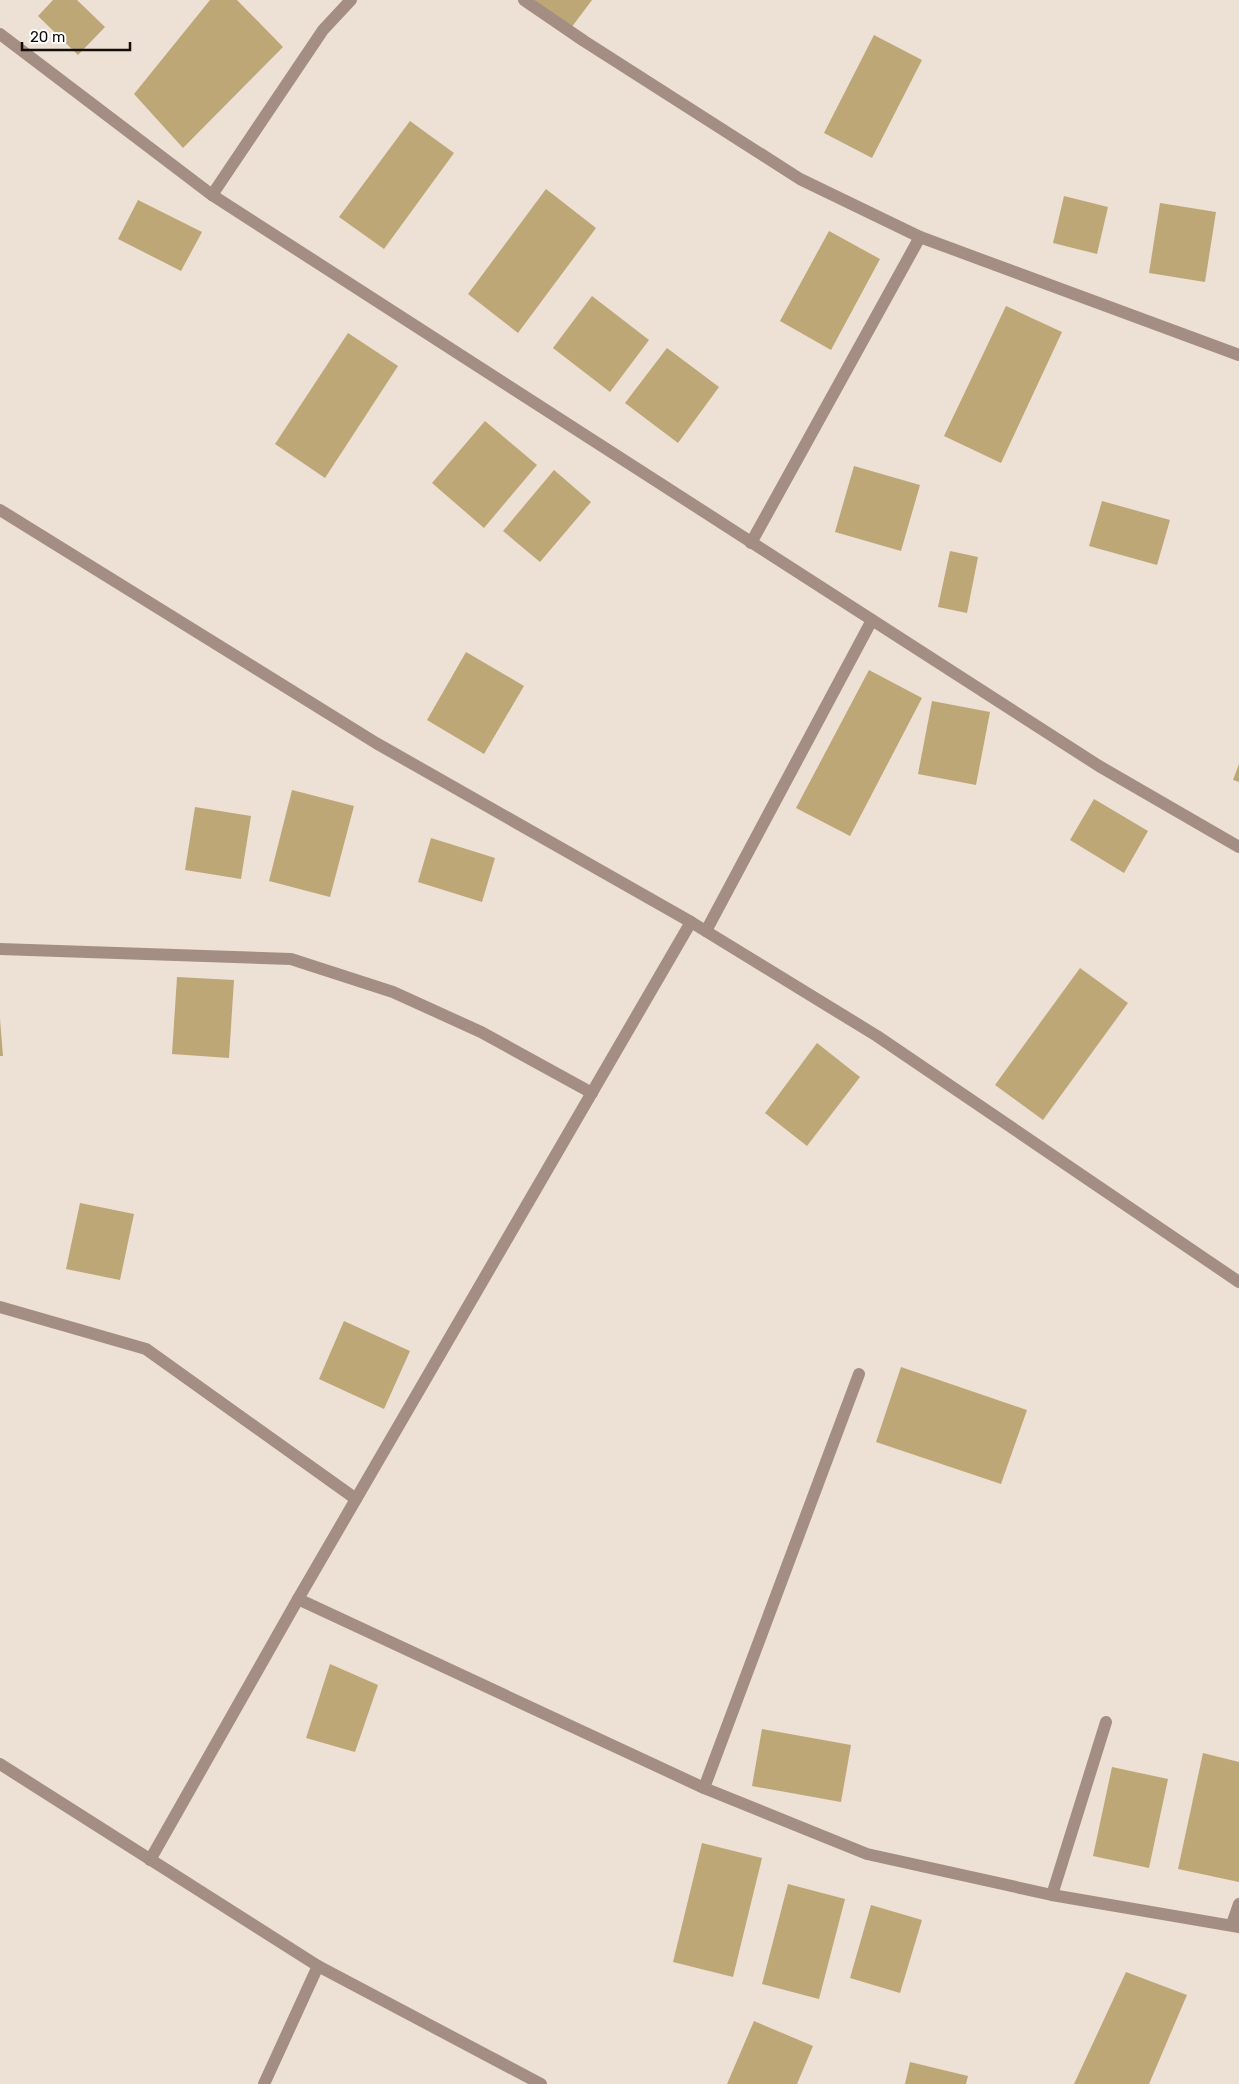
<svg xmlns="http://www.w3.org/2000/svg" width="1239" height="2084" font-family="Rubik,sans-serif">
<rect width="100%" height="100%" fill="#ede0d4"/>
<g fill="#bea777">
<polygon points="53,0 77,0 105,27 78,55 38,16"/>
<polygon points="210,0 237,0 283,47 183,148 134,94"/>
<polygon points="534,0 592,0 571,28"/>
<polygon points="874,35 922,60 872,158 824,133"/>
<polygon points="410,121 454,153 384,249 339,217"/>
<polygon points="546,189 596,228 518,333 468,294"/>
<polygon points="1064,196 1108,207 1097,254 1053,243"/>
<polygon points="138,200 202,232 181,271 118,239"/>
<polygon points="1160,203 1216,212 1205,282 1149,273"/>
<polygon points="829,231 880,259 831,350 780,321"/>
<polygon points="592,296 649,340 610,392 553,348"/>
<polygon points="1006,306 1062,332 1001,463 944,436"/>
<polygon points="348,333 398,366 325,478 275,444"/>
<polygon points="667,348 719,387 678,443 625,403"/>
<polygon points="485,421 537,465 484,528 432,483"/>
<polygon points="854,466 920,485 901,551 835,532"/>
<polygon points="554,470 591,502 540,562 503,531"/>
<polygon points="1102,501 1170,520 1157,565 1089,546"/>
<polygon points="950,551 978,557 967,613 938,607"/>
<polygon points="466,652 524,686 484,754 427,720"/>
<polygon points="869,670 922,698 850,836 796,808"/>
<polygon points="932,701 990,712 976,785 918,774"/>
<polygon points="1239,764 1239,782 1233,780"/>
<polygon points="292,790 354,806 330,897 269,881"/>
<polygon points="1094,799 1148,831 1124,873 1070,840"/>
<polygon points="195,807 251,816 241,879 185,870"/>
<polygon points="431,838 495,858 482,902 418,882"/>
<polygon points="1080,968 1128,1003 1043,1120 995,1085"/>
<polygon points="177,977 234,980 229,1058 172,1054"/>
<polygon points="0,1019 3,1056 0,1056"/>
<polygon points="817,1043 860,1077 807,1146 765,1113"/>
<polygon points="80,1203 134,1214 120,1280 66,1269"/>
<polygon points="344,1321 410,1351 384,1409 319,1379"/>
<polygon points="901,1367 1027,1410 1001,1484 876,1442"/>
<polygon points="330,1664 378,1685 355,1752 306,1738"/>
<polygon points="762,1729 851,1745 841,1802 752,1786"/>
<polygon points="1203,1753 1239,1762 1239,1882 1178,1869"/>
<polygon points="1112,1767 1168,1779 1149,1868 1093,1856"/>
<polygon points="702,1843 762,1858 733,1977 673,1962"/>
<polygon points="788,1884 845,1899 819,1999 762,1984"/>
<polygon points="871,1905 922,1920 900,1993 850,1978"/>
<polygon points="1126,1972 1187,1995 1149,2084 1074,2084"/>
<polygon points="754,2021 813,2046 797,2084 727,2084"/>
<polygon points="910,2062 968,2076 966,2084 905,2084"/>
</g>
<g fill="none" stroke-linecap="round" stroke-linejoin="round">
<g stroke="#a48e83" stroke-width="12">
<polyline points="524,0 584,41 800,179 920,237 1239,355"/>
<polyline points="0,34 212,195 1099,766 1239,847"/>
<polyline points="212,195 323,30 351,0"/>
<polyline points="0,510 376,743 691,922 877,1036 1239,1282"/>
<polyline points="751,543 920,237"/>
<polyline points="691,922 298,1599 704,1788 867,1854 1052,1895 1239,1927"/>
<polyline points="706,931 872,620"/>
<polyline points="0,949 291,959 393,992 481,1032 592,1093"/>
<polyline points="0,1307 146,1349 356,1499"/>
<polyline points="0,1764 318,1966 541,2084"/>
<polyline points="704,1788 859,1374"/>
<polyline points="150,1860 298,1599"/>
<polyline points="1052,1895 1106,1722"/>
<polyline points="1232,1924 1239,1904"/>
<polyline points="264,2084 318,1966"/>
</g>
</g>
<path d="M22 42v8h108v-8" fill="none" stroke="#130e0a" stroke-width="2.5"/>
<text x="30" y="42" font-size="15" fill="#130e0a" stroke="#ffffff" stroke-width="4" paint-order="stroke">20 m</text>
</svg>
